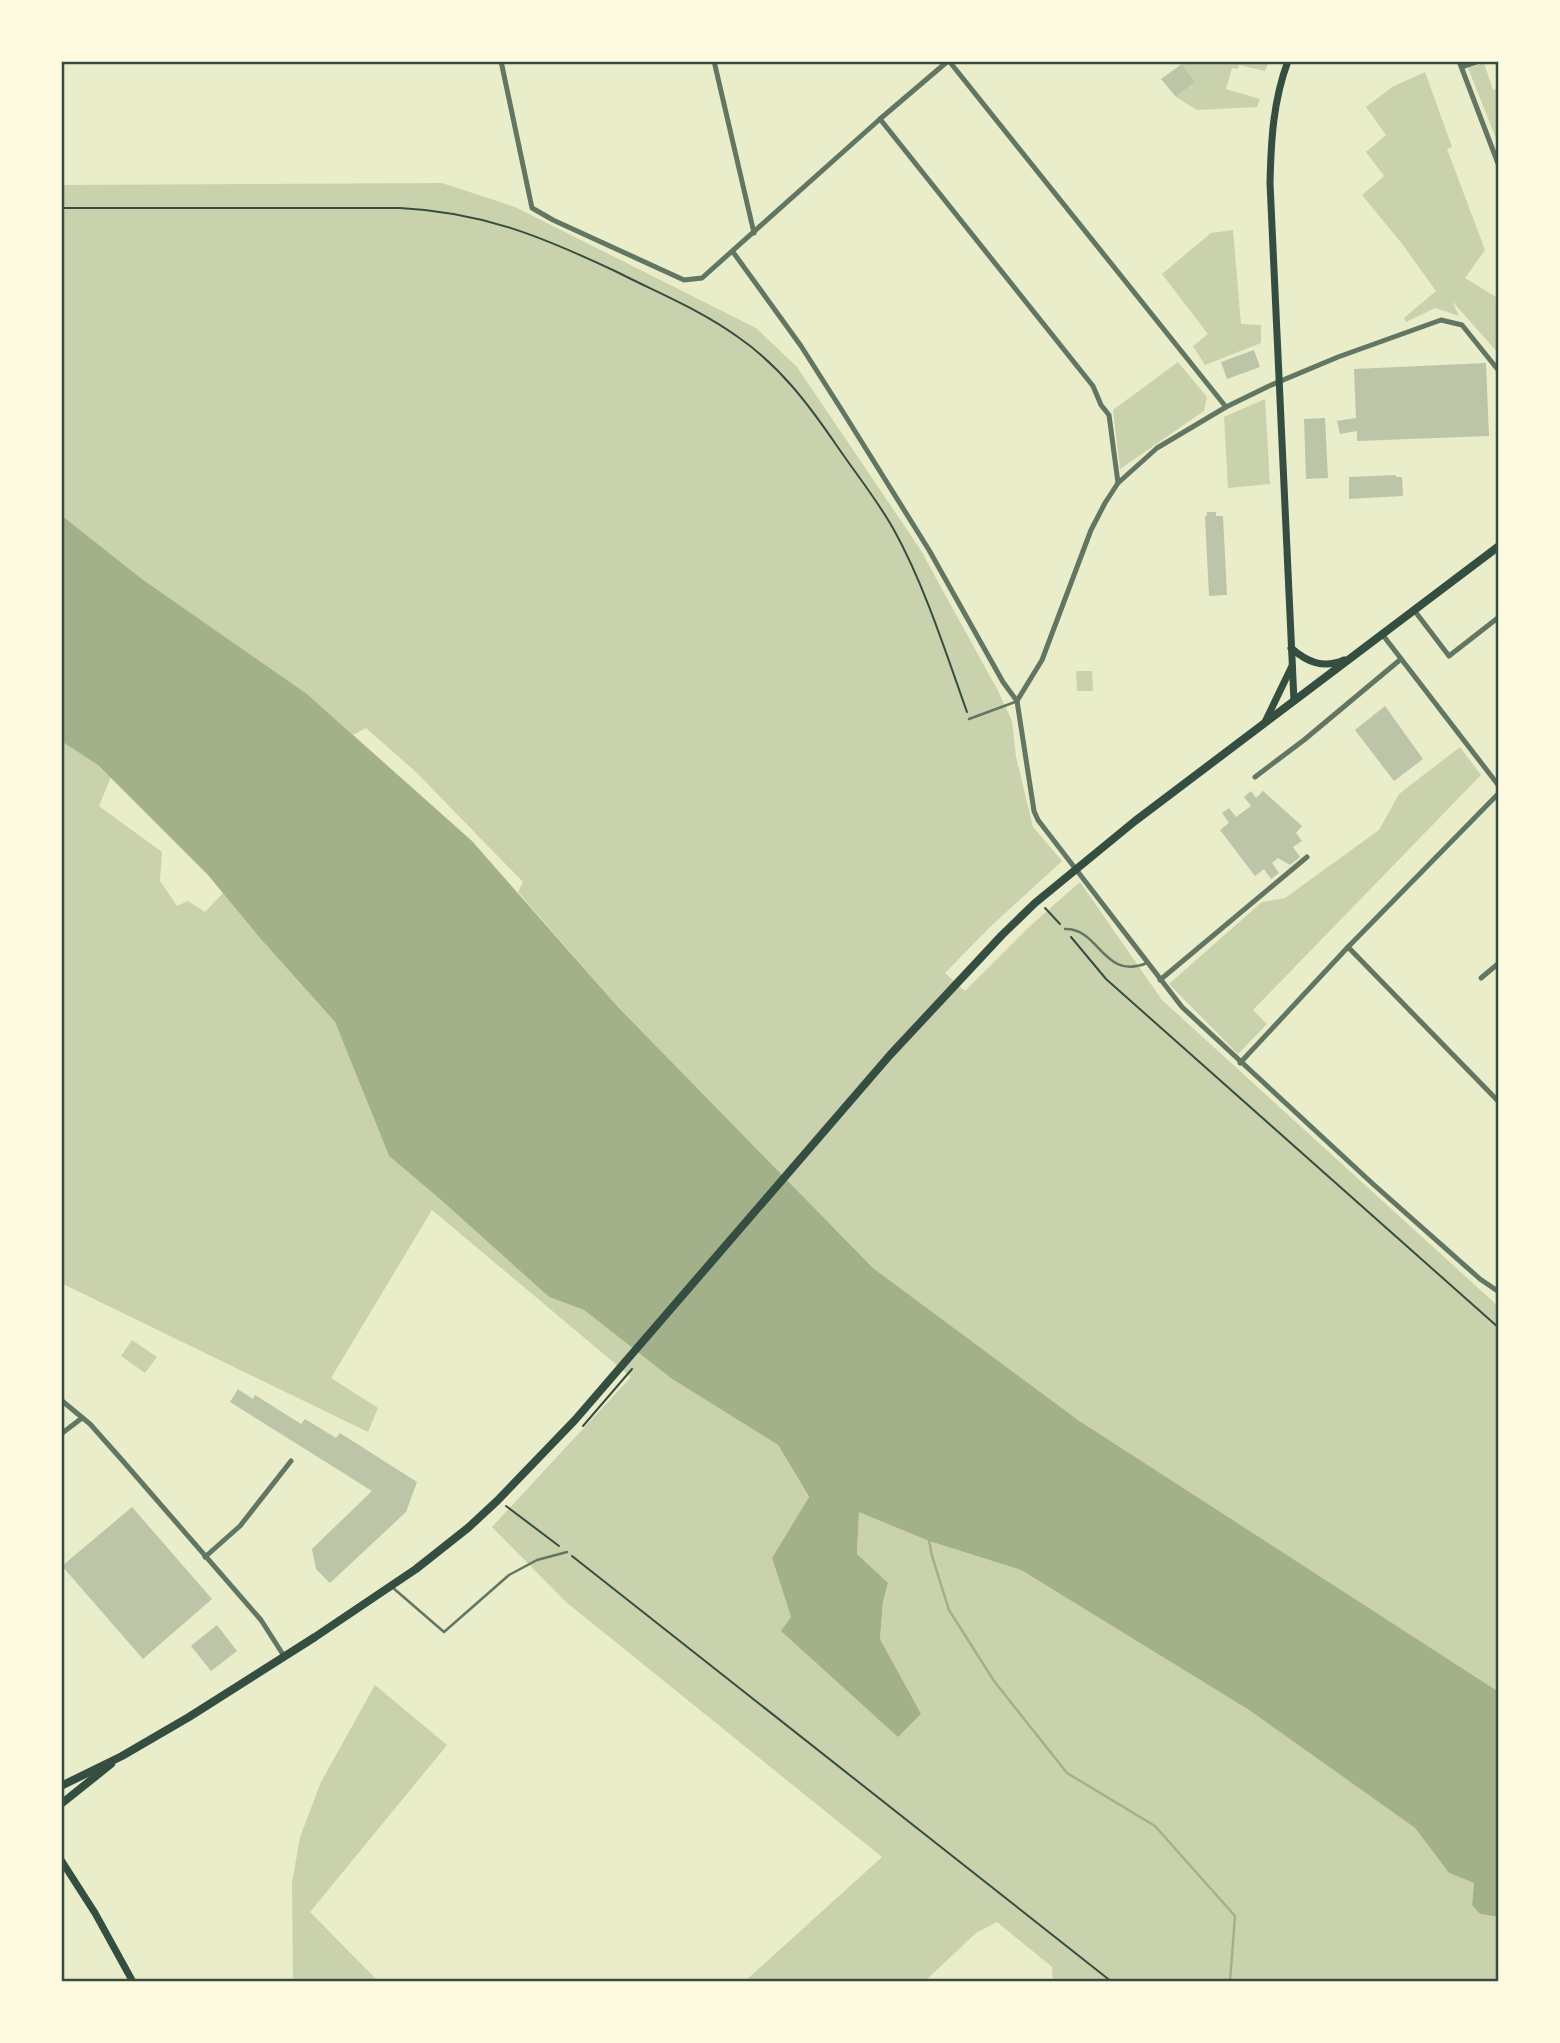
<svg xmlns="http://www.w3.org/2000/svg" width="1560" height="2043" font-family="Helvetica,sans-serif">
<rect width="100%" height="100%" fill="#e9edc9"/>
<g fill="#cad2ad">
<polygon points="1180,61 1269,61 1265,71 1239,65 1238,69 1232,68 1226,89 1260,99 1257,107 1197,110 1176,97 1195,82"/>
<polygon points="1484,63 1493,90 1499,88 1499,146 1468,68"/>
<polygon points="1425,72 1452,147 1447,149 1485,250 1465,278 1499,299 1499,354 1452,301 1459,316 1435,308 1406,322 1404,318 1436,291 1403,245 1362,195 1384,176 1366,152 1386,135 1366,107 1392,87"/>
<polygon points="442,183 515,207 756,328 797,367 920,549 998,691 1012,721 1016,757 1033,827 1062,861 990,927 945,973 965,991 1030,926 1080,882 1162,1000 1499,1307 1499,1692 1078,1420 873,1268 618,1007 518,892 523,882 416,772 366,728 353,735 307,694 142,579 61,515 61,185"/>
<polygon points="1233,230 1241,324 1261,325 1261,343 1205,365 1193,346 1208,334 1162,274 1211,233"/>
<polygon points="1178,362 1207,397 1204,411 1120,469 1113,410"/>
<polygon points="1265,399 1270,484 1228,488 1224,417"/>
<polygon points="1076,671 1092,671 1093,691 1077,691"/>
<polygon points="61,741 98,765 111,777 99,806 162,852 160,881 177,906 188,901 205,912 223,893 259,937 335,1022 389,1156 441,1200 549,1297 584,1310 672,1379 778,1445 809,1498 772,1558 791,1617 920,1714 880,1639 883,1602 888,1584 857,1554 859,1511 929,1541 1021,1570 1249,1710 1415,1828 1449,1873 1474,1883 1472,1905 1480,1914 1499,1917 1499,1982 1053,1982 1052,1967 997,1922 976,1933 924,1982 744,1982 882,1857 566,1602 492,1527 631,1377 432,1210 331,1378 378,1408 368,1432 61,1283"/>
<polygon points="1460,747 1481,775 1253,1010 1267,1024 1238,1054 1169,984 1262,902 1285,898 1379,830 1399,794"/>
<polygon points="132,1340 157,1357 145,1373 121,1356"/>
<polygon points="375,1685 447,1745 310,1912 379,1982 293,1982 292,1883 300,1837 321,1782"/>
</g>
<polygon fill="#a3b18a" points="61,515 142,579 307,694 472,841 618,1007 873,1268 1078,1420 1499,1692 1499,1917 1480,1914 1472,1905 1474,1883 1449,1873 1415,1828 1249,1710 1021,1570 929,1541 859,1512 857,1554 888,1583 883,1602 880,1639 921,1714 898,1737 781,1631 791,1617 772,1558 809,1497 778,1445 672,1379 584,1310 549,1297 441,1200 389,1156 335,1022 259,937 208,875 98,765 61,741"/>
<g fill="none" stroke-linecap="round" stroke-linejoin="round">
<polyline stroke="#a3b18a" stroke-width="2.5" points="929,1540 932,1556 949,1610 994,1681 1067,1773 1155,1826 1235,1916 1230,1982"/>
</g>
<g fill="#bcc5a7">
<polygon points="1182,64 1195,82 1176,97 1161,79"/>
<polygon points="1254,350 1260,367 1227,379 1221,362"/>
<polygon points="1486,363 1489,436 1357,441 1357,431 1340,434 1337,421 1356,418 1354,369"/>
<polygon points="1325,418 1328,478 1306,479 1304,419"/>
<polygon points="1396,475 1396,477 1402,477 1403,496 1349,499 1349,477"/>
<polygon points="1207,512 1216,512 1216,516 1223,516 1227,595 1225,595 1209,596 1205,516 1207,516"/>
<polygon points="1385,706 1423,759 1394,781 1355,730"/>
<polygon points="1251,791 1256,798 1263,791 1302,826 1296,833 1302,841 1293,847 1300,857 1290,865 1278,858 1272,863 1279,873 1271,879 1264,869 1255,876 1220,830 1229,823 1222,813 1229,808 1236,817 1251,806 1244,797"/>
<polygon points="238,1389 253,1399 255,1395 301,1424 305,1419 336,1438 340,1433 417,1482 406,1512 330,1583 316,1569 312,1549 372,1491 230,1402"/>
<polygon points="132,1507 212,1599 143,1659 62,1566"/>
<polygon points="217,1625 237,1651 211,1671 191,1646"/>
</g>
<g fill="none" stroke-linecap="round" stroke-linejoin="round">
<g stroke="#344e41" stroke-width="2">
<path d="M 61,208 L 400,208 C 483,212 543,237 617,272 C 658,293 701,310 738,337 C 780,366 809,405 837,446 C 856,474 878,501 894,530 C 924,584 946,653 967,712"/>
<polyline points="1045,908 1060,924"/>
<polyline points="1071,937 1106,979 1499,1328"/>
<polyline points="583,1426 632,1369"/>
<polyline points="506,1506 559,1546"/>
<polyline points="572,1556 1112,1982"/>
</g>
<g stroke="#617663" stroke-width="2.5">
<polyline points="969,719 1015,702"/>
<path d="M 1065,929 C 1100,928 1103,981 1147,963"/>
<polyline points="392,1587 444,1632 509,1575 537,1560 567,1552"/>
</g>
<g stroke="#617663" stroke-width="5">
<polyline points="501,61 532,208 553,220 684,280 702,278 880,119 948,61"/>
<polyline points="714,61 754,233"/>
<polyline points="949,61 1226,407"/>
<polyline points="1459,61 1499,166"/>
<polyline points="1462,67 1480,61"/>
<polyline points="880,119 1093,386 1101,405 1109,415 1118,483"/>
<polyline points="733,252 801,346 843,412 929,550 1003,682 1017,701 1034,811 1038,820 1182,1007 1373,1184 1480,1279 1499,1292"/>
<polyline points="1414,610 1449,656 1499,617"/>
<polyline points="1382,634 1499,786"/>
<polyline points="1017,701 1042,660 1091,530 1105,503 1118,483 1157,448 1226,407 1269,386 1338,357 1441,320 1462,325 1499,371"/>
<polyline points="1255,777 1304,740 1401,659"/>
<polyline points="1348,947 1499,1102"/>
<polyline points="1481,978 1499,963"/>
<polyline points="1160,980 1307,857"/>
<polyline points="1240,1063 1348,947 1499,793"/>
<polyline points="61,1400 90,1424 122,1460 261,1620 284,1656"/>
<polyline points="61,1434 82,1418"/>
<polyline points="205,1557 240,1526 291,1461"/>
</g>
<g stroke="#344e41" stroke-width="7">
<path d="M 1288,61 C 1273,101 1271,141 1270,183 L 1294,701"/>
<path d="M 1291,648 C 1307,662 1323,669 1344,660"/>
<polyline points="1265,722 1292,666"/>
<polyline points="61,1860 95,1913 133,1982"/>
</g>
<g stroke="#344e41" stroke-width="8">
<polyline points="61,1786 122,1756 189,1717 315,1637 416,1569 469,1527 497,1501 575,1420 890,1055 1002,935 1035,903 1135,821 1499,546"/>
<polyline points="61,1804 111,1764"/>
</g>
</g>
<rect width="1560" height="2043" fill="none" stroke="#fefae0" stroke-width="126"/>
<rect x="63" y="63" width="1434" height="1917" fill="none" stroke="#344e41" stroke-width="2.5"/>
</svg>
